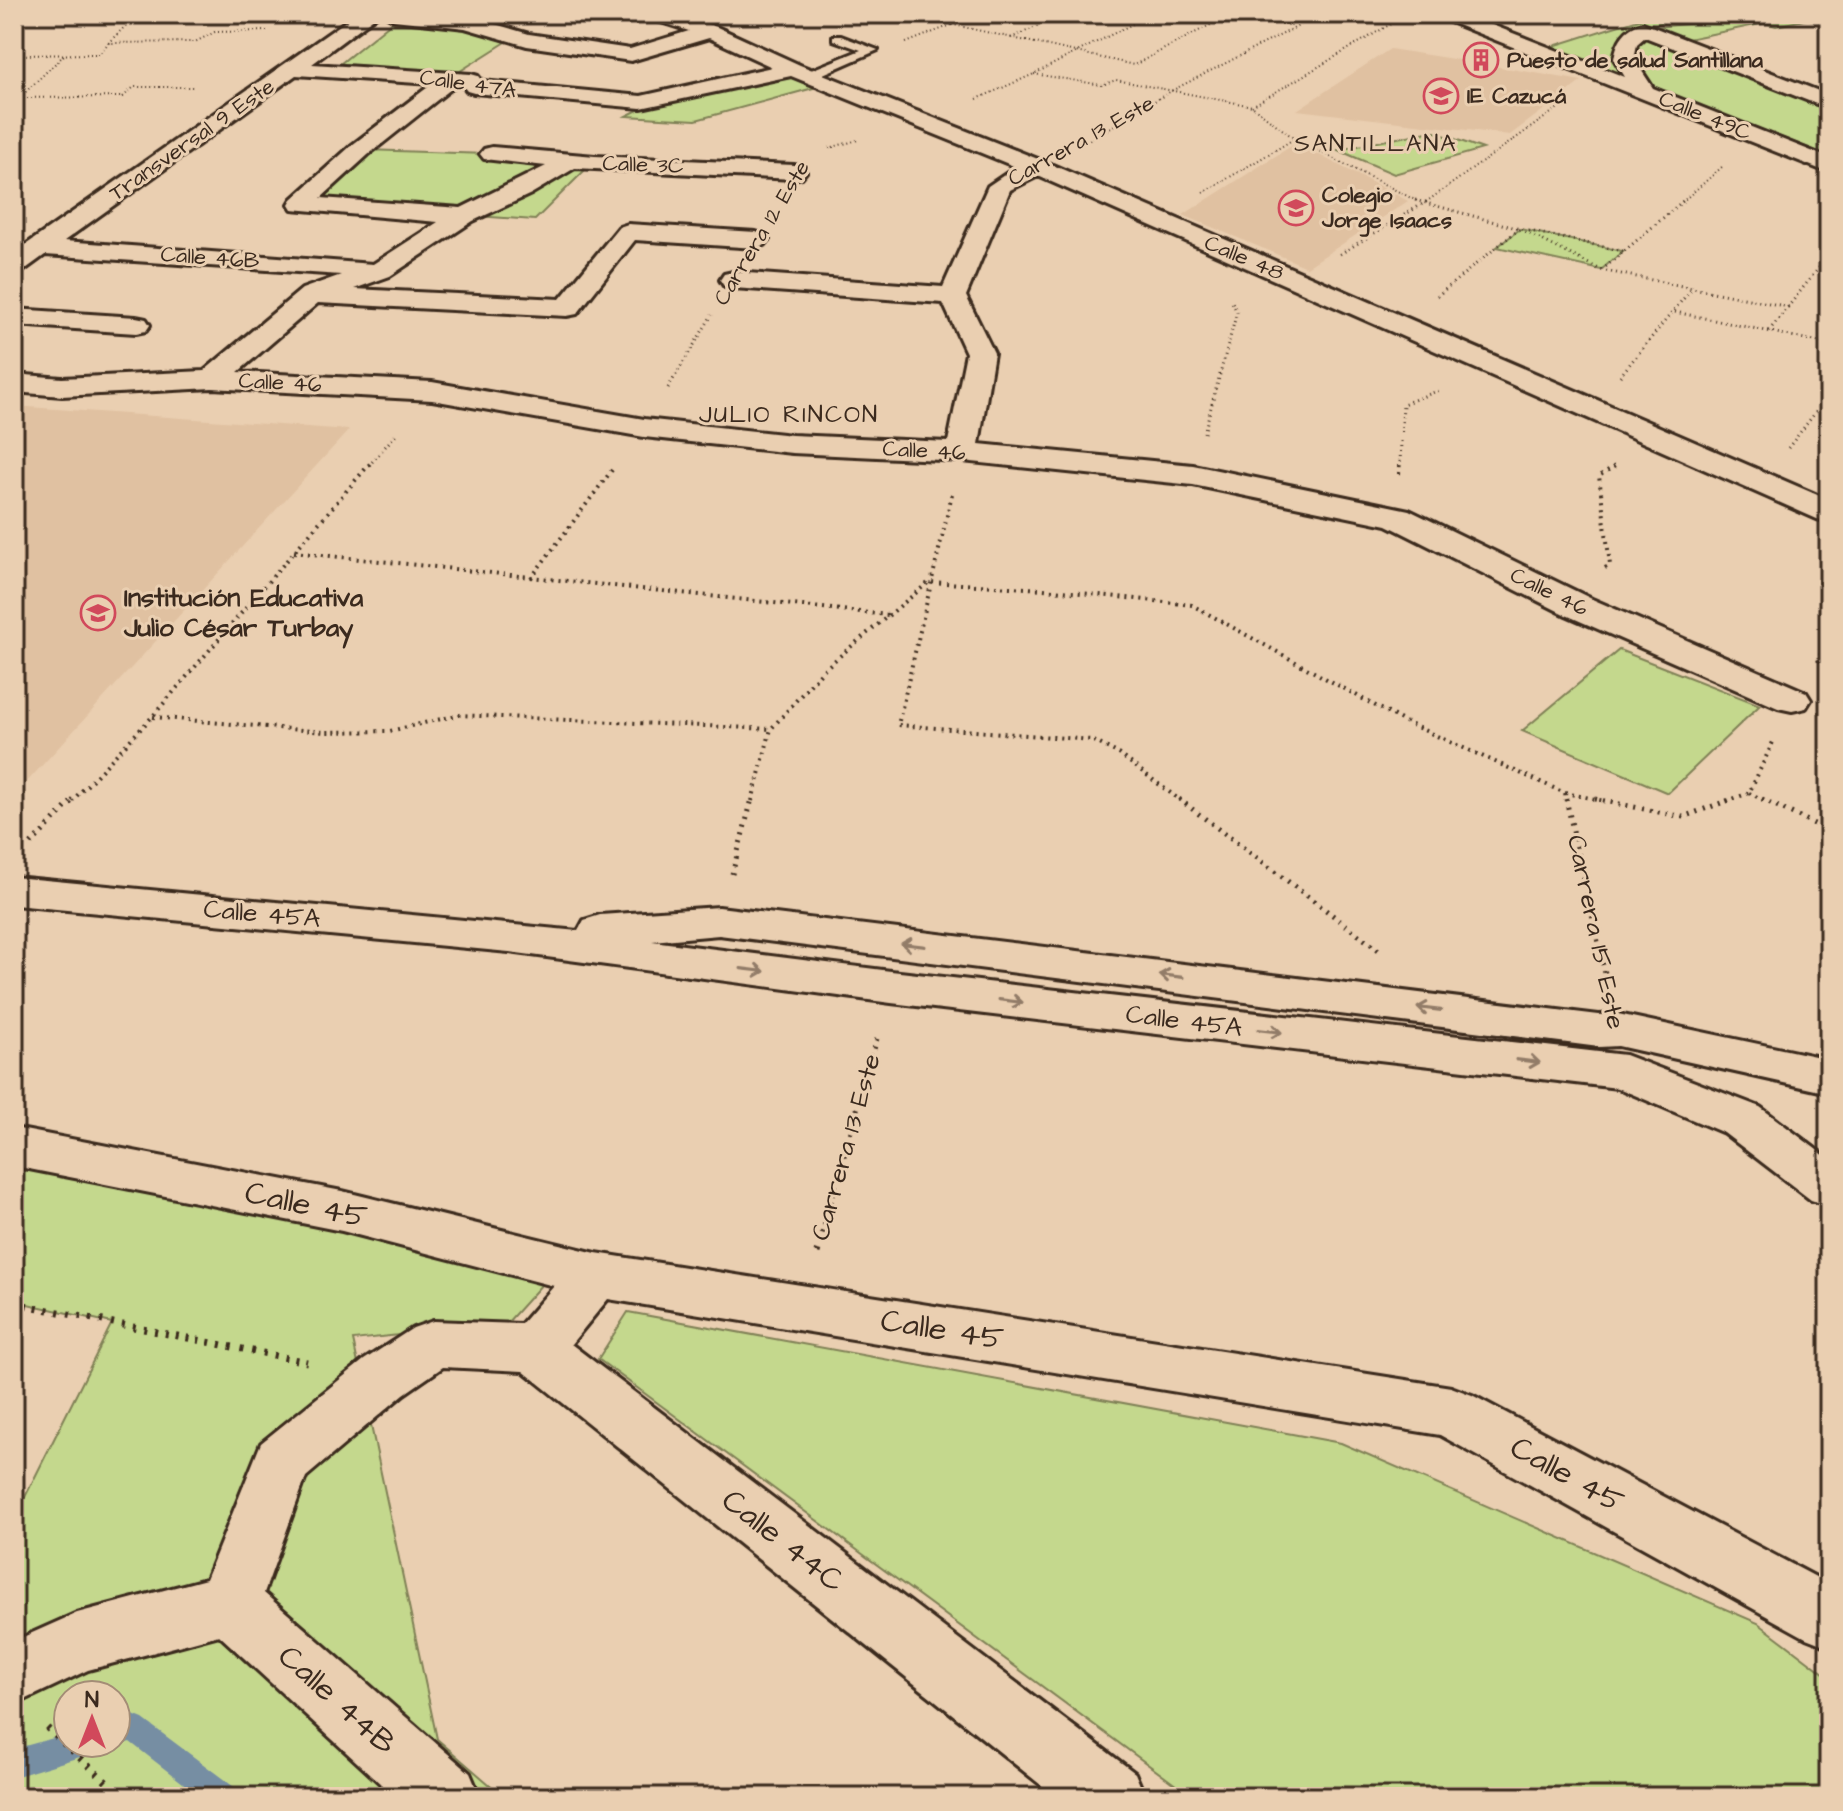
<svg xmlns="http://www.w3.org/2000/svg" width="1843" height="1811" font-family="'Architects Daughter',sans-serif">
<rect width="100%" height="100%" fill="#eacfb1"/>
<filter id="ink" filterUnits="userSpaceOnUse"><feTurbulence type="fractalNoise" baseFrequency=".0125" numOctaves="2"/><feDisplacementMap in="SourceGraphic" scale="16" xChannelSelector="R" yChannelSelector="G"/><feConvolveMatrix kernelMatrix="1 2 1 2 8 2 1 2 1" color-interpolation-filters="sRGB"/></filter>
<g filter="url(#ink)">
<g fill="#e0c1a1">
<polygon points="1390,49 1453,59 1582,81 1510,135 1297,110"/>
<polygon points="1296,143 1408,201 1307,267 1183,215"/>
<polygon points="14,406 349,430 14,796"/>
</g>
<g fill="#c4d88d" stroke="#808156" stroke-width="2" fill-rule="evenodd">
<polygon points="1629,14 1742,14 1671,20 1644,28 1794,14 1829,14 1829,23 1808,19 1776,26 1765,23 1678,41 1829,103 1829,156 1550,47 1642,18"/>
<polygon points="393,21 466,27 506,42 457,73 340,64"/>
<polygon points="785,74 817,87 696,120 626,116 648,105"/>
<polygon points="1432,131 1483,149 1394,174 1338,150"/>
<polygon points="365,150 488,154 592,163 535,220 303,204"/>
<polygon points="1520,229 1622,251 1623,251 1601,270 1497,247"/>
<polygon points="1619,650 1760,705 1668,793 1522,731"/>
<path d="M 14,1162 L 308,1220 L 543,1283 L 507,1323 L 353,1340 L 437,1739 L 504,1797 L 14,1797 L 14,1519 L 112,1323 L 14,1301 ZM 68,1695 L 116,1695 L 116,1743 L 68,1743 Z"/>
<polygon points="628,1312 1341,1443 1758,1623 1829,1677 1829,1797 1192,1797 598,1359"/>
</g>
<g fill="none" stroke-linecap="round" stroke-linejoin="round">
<g fill="#768ea3" fill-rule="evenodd">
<polygon points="133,1715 143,1719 234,1787 238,1797 201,1797 130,1742 116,1746 108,1743 116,1743 116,1720"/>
<polygon points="68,1734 68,1743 97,1743 93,1753 14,1777 14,1749"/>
</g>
<g stroke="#3b2a1e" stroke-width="6">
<polygon id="service" points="833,36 841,36 878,50 814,78 806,78 806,72 861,50 833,40"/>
</g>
<g stroke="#3b2a1e" stroke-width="6">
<g id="minor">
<path d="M 356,14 L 379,14 L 312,64 L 471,74 L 478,76 L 482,81 L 641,96 L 772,67 L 709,38 L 631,61 L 527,46 L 465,28 L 394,20 L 384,14 L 467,16 L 529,34 L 630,49 L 689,31 L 648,18 L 645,14 L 675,14 L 717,27 L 800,65 L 1048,163 L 1829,500 L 1829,522 L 1817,519 L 1038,176 L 1010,190 L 966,296 L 994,353 L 979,444 L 1193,465 L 1409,510 L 1592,599 L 1806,692 L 1811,700 L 1806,708 L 1792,711 L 1778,708 L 1566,615 L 1387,525 L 1193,485 L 962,461 L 792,453 L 644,437 L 432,400 L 212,388 L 62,396 L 14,392 L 14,374 L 62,378 L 204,371 L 302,289 L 341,275 L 45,255 L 23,271 L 14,273 L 14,253 ZM 296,75 L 432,84 L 352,145 L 292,199 L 289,204 L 292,209 L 438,222 L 373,264 L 64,241 ZM 791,76 L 1016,167 L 988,186 L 943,287 L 733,272 L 724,274 L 720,280 L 724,286 L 733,288 L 943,303 L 966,353 L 948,442 L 792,435 L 644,419 L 432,382 L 238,372 L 318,303 L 567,316 L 577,314 L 635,240 L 756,248 L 765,245 L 769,240 L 765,235 L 756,232 L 628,224 L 619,227 L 560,299 L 354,289 L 390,276 L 473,221 L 531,194 L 575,168 L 794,179 L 802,177 L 806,172 L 802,167 L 794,165 L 595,156 L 492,147 L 484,149 L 480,154 L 484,159 L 546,166 L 461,208 L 321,198 L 368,155 L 456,85 L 463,86 L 467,91 L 474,93 L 641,108 Z"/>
<path d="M 1437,14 L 1464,14 L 1625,77 L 1614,59 C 1617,41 1624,28 1643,23 L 1829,95 L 1829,109 L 1645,37 L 1637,44 L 1634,59 L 1653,88 L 1829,158 L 1829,173 L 1440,18 Z"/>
<polygon points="14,309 136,317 146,319 150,325 146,331 136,333 14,325"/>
<polygon points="14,877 578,931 584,920 600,915 719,907 1599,1015 1618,1014 1829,1059 1829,1093 1618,1046 1599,1047 719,935 652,941 891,971 1625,1055 1760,1107 1829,1159 1829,1206 1811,1200 1724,1133 1618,1088 891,1003 509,952 14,905"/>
<polygon points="14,1128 342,1191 596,1253 1451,1387 1472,1395 1829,1584 1829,1647 1806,1638 1440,1435 608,1299 571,1344 1135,1773 1145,1797 1056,1797 523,1371 443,1367 404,1394 306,1477 264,1593 470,1773 480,1797 395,1797 219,1635 88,1670 14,1705 14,1641 77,1613 206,1579 261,1443 364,1360 413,1328 433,1321 521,1324 554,1286 342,1231 14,1166"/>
</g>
</g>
<g stroke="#3b2a1e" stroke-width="2" stroke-dasharray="1 3" stroke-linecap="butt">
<polyline points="905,14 1134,65 1231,14"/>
<polyline points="1731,20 1794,14"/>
<polyline points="1011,38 1066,14"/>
<polyline points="108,43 138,14"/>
<polyline points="906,43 979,14"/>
<polyline points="14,55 100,54 108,43 195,42 215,32 269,31"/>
<polyline points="1034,74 1102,85 1116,80 1252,106 1295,139 1419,202"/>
<polyline points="19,98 123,97 134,87 193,87"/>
<polyline points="977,99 1034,74 1152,14"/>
<polyline points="14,103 64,55"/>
<polyline points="1252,106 1406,15"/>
<polyline points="1086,142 1173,90 1322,14"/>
<polyline points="829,148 858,140"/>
<polyline points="1203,193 1294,139"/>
<polyline points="1426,202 1564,104"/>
<polyline points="1682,202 1722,167"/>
</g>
<g stroke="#3b2a1e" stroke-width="3" stroke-dasharray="1 4" stroke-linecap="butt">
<polyline points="1415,200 1520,229 1601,270 1789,307"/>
<polyline points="1529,231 1623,251"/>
<polyline points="1340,254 1429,200"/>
<polyline points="1602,270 1684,200"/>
<polyline points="1437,296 1519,229"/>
<polyline points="1675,312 1829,344"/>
<polyline points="1769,331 1829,255"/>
<polyline points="1620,376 1693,287"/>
<polyline points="668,388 712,315"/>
<polyline points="1204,433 1237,312 1231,300"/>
<polyline points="1788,448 1829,395"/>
<polyline points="372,462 397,433"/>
<polyline points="1400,462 1403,404 1440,390"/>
</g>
<g stroke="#3b2a1e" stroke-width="4" stroke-dasharray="2 5" stroke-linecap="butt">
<polyline points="1399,474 1400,460"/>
<polyline points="952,494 898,725 1092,740 1119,754 1181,801"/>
<polyline points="294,552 888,615"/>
<polyline points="1605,568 1610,565 1599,476 1615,466"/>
<polyline points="531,578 615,466"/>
<polyline points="1818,662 1829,632"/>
<polyline points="153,717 324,732 390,731 458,715 771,729"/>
<polyline points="1565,793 1567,801"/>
<polyline points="1749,793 1766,801"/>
<polyline points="72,801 152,717 373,460"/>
<polyline points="752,801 771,729 823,670 929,582 1043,589 1192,605 1403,721 1565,793 1605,801"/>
<polyline points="1727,801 1749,793 1774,740"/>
</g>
<g stroke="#3b2a1e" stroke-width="5" stroke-dasharray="2 6" stroke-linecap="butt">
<polyline points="1179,799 1380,951"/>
<polyline points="1566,799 1607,982"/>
<polyline points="1595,799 1683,817 1732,799"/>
<polyline points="1762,799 1829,831"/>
<polyline points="31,844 74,799"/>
<polyline points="732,874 752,799"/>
<polyline points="820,1241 878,1035"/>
</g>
<g stroke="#3b2a1e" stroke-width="7" stroke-dasharray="3 8" stroke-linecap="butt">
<polyline points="817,1253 821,1239"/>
<polyline points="14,1303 307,1362"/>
<polyline points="47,1728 123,1797"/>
</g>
<use href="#service" fill="#eacfb1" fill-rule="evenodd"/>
<use href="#minor" fill="#eacfb1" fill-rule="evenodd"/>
</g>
<defs><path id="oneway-shaft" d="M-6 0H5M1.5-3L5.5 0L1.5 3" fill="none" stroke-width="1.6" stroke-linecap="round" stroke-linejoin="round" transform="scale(2)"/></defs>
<g stroke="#927c68">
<use href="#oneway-shaft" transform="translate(913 945) rotate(-173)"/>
<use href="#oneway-shaft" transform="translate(753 970) rotate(7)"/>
<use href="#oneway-shaft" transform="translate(1171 976) rotate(-173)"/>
<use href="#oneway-shaft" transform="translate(1011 1001) rotate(7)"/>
<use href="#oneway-shaft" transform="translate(1429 1009) rotate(-173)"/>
<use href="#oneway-shaft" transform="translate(1270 1031) rotate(7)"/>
<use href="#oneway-shaft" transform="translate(1528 1061) rotate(7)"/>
</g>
</g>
<defs>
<g id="building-ring" transform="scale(1.8)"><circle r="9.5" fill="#eacfb1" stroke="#d1495b" stroke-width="1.5"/><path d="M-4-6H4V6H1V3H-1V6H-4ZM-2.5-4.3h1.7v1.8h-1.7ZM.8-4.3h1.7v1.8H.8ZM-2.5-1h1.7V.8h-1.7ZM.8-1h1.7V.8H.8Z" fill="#d1495b"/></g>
<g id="school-ring" transform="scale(1.8)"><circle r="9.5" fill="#eacfb1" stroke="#d1495b" stroke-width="1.5"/><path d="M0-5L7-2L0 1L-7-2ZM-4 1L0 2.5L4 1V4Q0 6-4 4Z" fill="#d1495b"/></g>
</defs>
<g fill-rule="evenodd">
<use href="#building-ring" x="1481" y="60"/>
<use href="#school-ring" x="1441" y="96"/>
<use href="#school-ring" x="1296" y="208"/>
<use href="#school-ring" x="98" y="613"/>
</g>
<g text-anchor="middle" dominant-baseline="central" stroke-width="6" stroke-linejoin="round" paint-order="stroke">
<g font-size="22" font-weight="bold" fill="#3b2a1e" stroke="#eacfb1" text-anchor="start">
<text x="1507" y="60">Puesto de salud Santillana</text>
<text x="1467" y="96">IE Cazucá</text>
<text x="1322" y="195">Colegio<tspan x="1322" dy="25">Jorge Isaacs</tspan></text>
</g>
<g font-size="22" fill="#3b2a1e" stroke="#eacfb1">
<text transform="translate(468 84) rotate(8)">Calle 47A</text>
<text transform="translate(1705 116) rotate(22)">Calle 49C</text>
<text transform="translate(192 140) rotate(-35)">Transversal 9 Este</text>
<text transform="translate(1081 141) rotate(-29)">Carrera 13 Este</text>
<text transform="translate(643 165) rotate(2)">Calle 3C</text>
<text transform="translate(762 233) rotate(-59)">Carrera 12 Este</text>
<text transform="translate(210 258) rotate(4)">Calle 46B</text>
<text transform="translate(1244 258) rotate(23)">Calle 48</text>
<text transform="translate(280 383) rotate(3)">Calle 46</text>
<text transform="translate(924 451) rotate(3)">Calle 46</text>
<text transform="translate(1549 592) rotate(26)">Calle 46</text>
</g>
<g font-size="24" letter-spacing="2" fill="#3b2a1e" stroke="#eacfb1">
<text x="1376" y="144">SANTILLANA</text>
<text x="789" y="415">JULIO RINCON</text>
</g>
<g font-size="26" font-weight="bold" fill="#3b2a1e" stroke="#eacfb1" text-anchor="start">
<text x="124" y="598">Institución Educativa<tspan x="124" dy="30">Julio César Turbay</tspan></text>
</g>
<g font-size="26" fill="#3b2a1e" stroke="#eacfb1">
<text transform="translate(262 914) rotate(5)">Calle 45A</text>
<text transform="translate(1596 932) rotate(78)">Carrera 15 Este</text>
<text transform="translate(1184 1021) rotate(7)">Calle 45A</text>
<text transform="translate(846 1147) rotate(-74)">Carrera 13 Este</text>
</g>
<g font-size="32" fill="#3b2a1e" stroke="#eacfb1">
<text transform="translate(306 1205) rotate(12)">Calle 45</text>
<text transform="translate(942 1330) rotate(9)">Calle 45</text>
<text transform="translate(1567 1475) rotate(29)">Calle 45</text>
<text transform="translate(783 1541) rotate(38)">Calle 44C</text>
<text transform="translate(337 1700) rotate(42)">Calle 44B</text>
</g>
</g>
<rect width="1843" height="1811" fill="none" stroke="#eacfb1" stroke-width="48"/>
<rect x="24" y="24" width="1795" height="1763" fill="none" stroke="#3b2a1e" stroke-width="3" filter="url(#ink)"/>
<g transform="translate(92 1719)"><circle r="38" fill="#eacfb1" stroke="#a48d76" stroke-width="2"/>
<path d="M0-6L14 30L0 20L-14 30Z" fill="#d1495b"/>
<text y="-12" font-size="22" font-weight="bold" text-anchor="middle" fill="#3b2a1e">N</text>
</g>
</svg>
